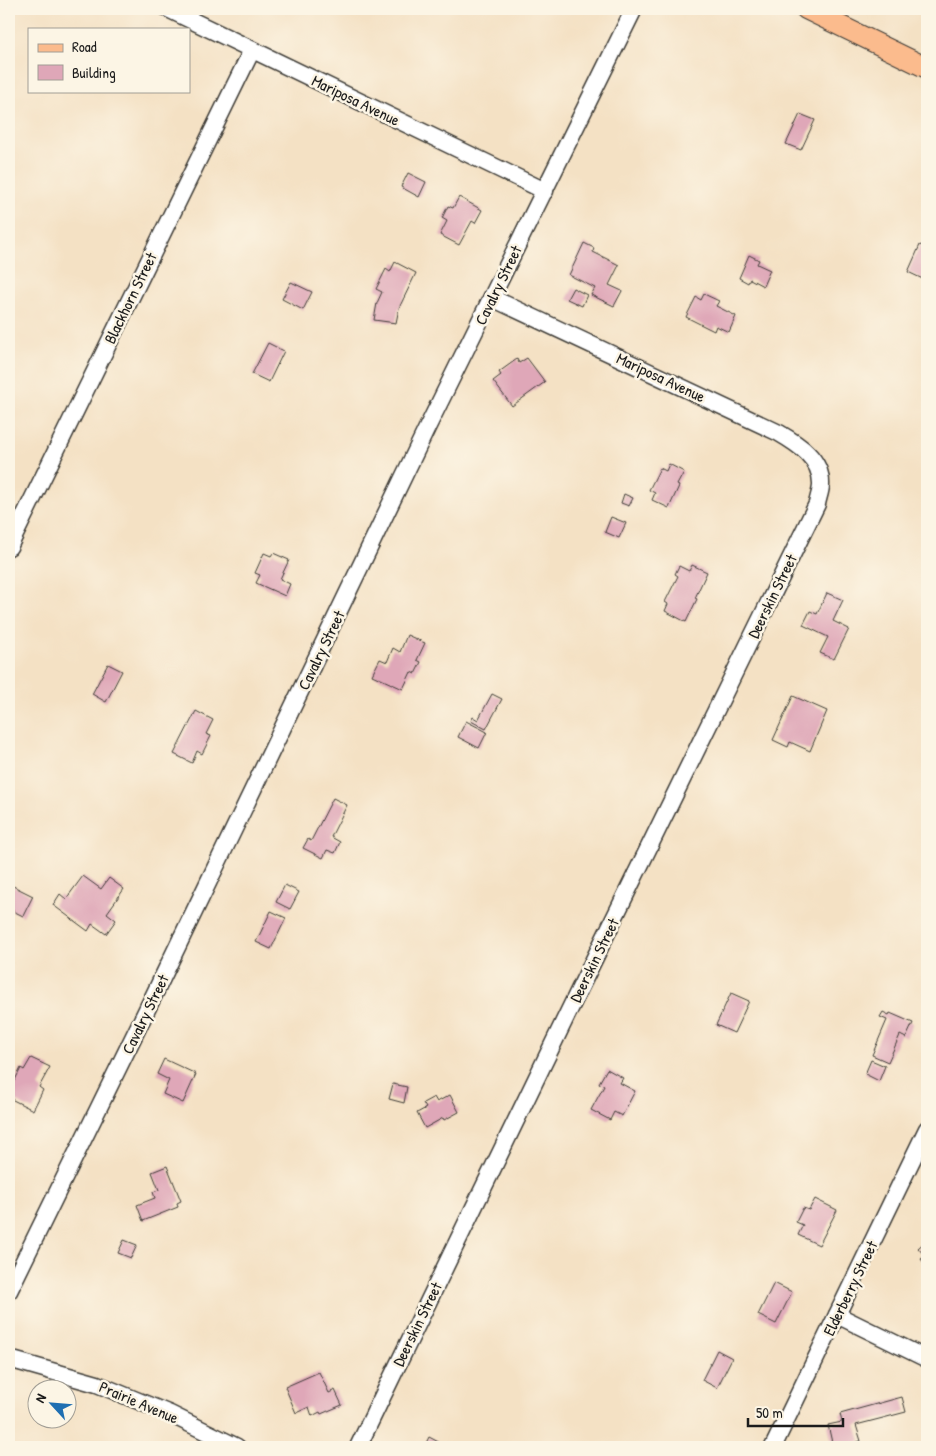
<svg xmlns="http://www.w3.org/2000/svg" width="936" height="1456" font-family="'Patrick Hand',sans-serif">
<rect width="100%" height="100%" fill="#fcf5e5"/>
<filter id="ink" filterUnits="userSpaceOnUse"><feTurbulence type="fractalNoise" baseFrequency=".02" numOctaves="2"/><feDisplacementMap in="SourceGraphic" scale="10" xChannelSelector="R" yChannelSelector="G"/><feConvolveMatrix kernelMatrix="1 2 1 2 8 2 1 2 1" color-interpolation-filters="sRGB"/></filter>
<filter id="wash" filterUnits="userSpaceOnUse"><feTurbulence type="fractalNoise" baseFrequency=".0096" numOctaves="4" result="noise"/><feDisplacementMap in="SourceGraphic" scale="20" xChannelSelector="R" yChannelSelector="G"/><feGaussianBlur stdDeviation="1.12" result="paint"/><feColorMatrix in="noise" values="0 0 0 0 0 0 0 0 0 0 0 0 0 0 0 0 0 1.4 0 .05"/><feComposite in="paint" operator="in"/></filter>
<g filter="url(#wash)">
<rect width="100%" height="100%" fill="#f4e1c4"/>
<g id="blocks">
<g fill="#dfa7b8">
<polygon points="800,114 815,120 801,150 786,144"/>
<polygon points="408,173 426,182 419,197 401,187"/>
<polygon points="459,197 482,210 475,223 472,221 459,245 440,235 447,221 442,218 448,206 453,208"/>
<polygon points="584,243 594,248 593,252 619,265 609,285 622,291 614,306 591,295 595,288 569,275"/>
<polygon points="920,245 927,248 927,281 908,272"/>
<polygon points="749,255 759,260 757,264 770,270 763,286 750,279 748,283 739,278"/>
<polygon points="395,262 416,273 399,308 396,323 374,320 377,303 382,292 376,289 386,269 390,272"/>
<polygon points="291,282 312,292 303,310 282,299"/>
<polygon points="573,288 587,295 582,306 567,299"/>
<polygon points="704,294 719,301 716,306 736,316 729,332 716,326 714,331 686,317 696,297 701,300"/>
<polygon points="268,343 284,351 269,382 252,374"/>
<polygon points="527,358 545,382 512,406 493,381 501,375 499,372 517,359 519,363"/>
<polygon points="669,464 684,472 677,485 679,486 669,508 652,500 655,493 649,490 660,468 666,471"/>
<polygon points="624,494 633,498 629,506 621,503"/>
<polygon points="611,517 626,523 619,538 605,532"/>
<polygon points="264,553 271,556 273,553 289,560 280,579 290,584 285,596 256,583 260,575 255,573"/>
<polygon points="692,565 707,572 695,598 697,599 686,622 665,611 668,604 665,602 678,576 675,574 679,566 689,571"/>
<polygon points="827,593 843,600 833,621 849,629 834,659 820,653 828,637 803,625 810,611 817,614"/>
<polygon points="407,635 425,643 417,660 421,662 415,674 411,672 403,689 372,675 380,659 387,662 393,648 400,652"/>
<polygon points="108,664 122,671 106,702 92,694"/>
<polygon points="492,694 502,699 486,729 471,721 473,717 478,720"/>
<polygon points="793,696 827,711 810,751 790,742 788,747 773,740"/>
<polygon points="196,711 213,720 206,734 211,736 202,754 197,751 192,763 174,754"/>
<polygon points="466,721 487,732 479,748 458,737"/>
<polygon points="333,798 347,805 331,837 340,842 335,853 327,850 323,858 303,848 308,839 311,841"/>
<polygon points="83,876 101,889 109,878 124,889 107,913 116,920 106,934 92,924 88,931 53,905 60,894 66,899"/>
<polygon points="9,884 33,896 23,916 9,909"/>
<polygon points="285,885 299,892 290,909 276,902"/>
<polygon points="271,911 286,918 271,949 256,942"/>
<polygon points="731,993 749,1001 734,1033 716,1025"/>
<polygon points="883,1012 889,1015 890,1013 913,1023 906,1038 900,1035 888,1062 872,1055 887,1020 880,1017"/>
<polygon points="31,1058 50,1067 39,1087 43,1090 33,1110 9,1098 9,1092 21,1068 24,1070"/>
<polygon points="164,1059 196,1074 183,1103 163,1094 169,1080 157,1074"/>
<polygon points="871,1060 885,1066 879,1081 865,1074"/>
<polygon points="607,1069 623,1078 620,1083 635,1091 622,1116 614,1112 610,1120 591,1110 604,1086 599,1083"/>
<polygon points="393,1084 407,1087 404,1103 389,1099"/>
<polygon points="450,1095 459,1112 444,1120 443,1118 425,1128 417,1113 426,1108 423,1103 434,1097 437,1102"/>
<polygon points="167,1166 181,1201 177,1203 178,1207 143,1221 137,1205 155,1198 153,1192 159,1190 152,1172"/>
<polygon points="815,1199 837,1210 819,1245 798,1235 803,1225 796,1222 803,1208 809,1210"/>
<polygon points="124,1240 137,1245 131,1258 118,1253"/>
<polygon points="927,1240 927,1267 921,1259 925,1256 918,1248"/>
<polygon points="774,1283 792,1292 776,1324 758,1315"/>
<polygon points="717,1350 732,1358 717,1388 702,1380"/>
<polygon points="319,1372 329,1393 335,1390 342,1405 321,1414 320,1412 312,1416 309,1407 296,1413 285,1387"/>
<polygon points="902,1397 906,1412 856,1425 861,1441 839,1447 833,1447 828,1425 842,1422 840,1414"/>
<polygon points="429,1437 448,1447 424,1447"/>
</g>
</g>
</g>
<g filter="url(#ink)">
<use href="#blocks" fill-opacity="0" stroke="#3c3a35" stroke-width="1"/>
<g fill="none" stroke-linecap="round" stroke-linejoin="round">
<g stroke="#3c3a35" stroke-width="19">
<g id="minor">
<polyline points="168,9 545,191"/>
<polyline points="9,547 252,50"/>
<polyline points="9,1291 154,995 427,428 634,9"/>
<polyline points="837,1315 927,1359"/>
<polyline points="9,1359 97,1384 170,1414 237,1447"/>
<path d="M 358,1447 L 581,986 L 817,504 C 818,498 821,491 821,485 C 822,459 798,444 779,433 L 492,298"/>
<polyline points="773,1447 927,1129"/>
</g>
</g>
<g stroke="#3c3a35" stroke-width="22">
<polyline id="major" points="806,9 927,68"/>
</g>
<use href="#minor" stroke="#fff" stroke-width="16"/>
<use href="#major" stroke="#fbbb8d" stroke-width="20"/>
</g>
</g>
<g text-anchor="middle" dominant-baseline="central" stroke-width="5" stroke-linejoin="round" paint-order="stroke">
<g font-size="16" fill="#1c1c1c" stroke="#fcf5e5">
<text transform="translate(356 100) rotate(26)">Mariposa Avenue</text>
<text transform="translate(498 285) rotate(-64)">Cavalry Street</text>
<text transform="translate(130 298) rotate(-64)">Blackhorn Street</text>
<text transform="translate(661 377) rotate(25)">Mariposa Avenue</text>
<text transform="translate(772 596) rotate(-64)">Deerskin Street</text>
<text transform="translate(321 650) rotate(-64)">Cavalry Street</text>
<text transform="translate(594 960) rotate(-64)">Deerskin Street</text>
<text transform="translate(145 1014) rotate(-64)">Cavalry Street</text>
<text transform="translate(850 1288) rotate(-64)">Elderberry Street</text>
<text transform="translate(417 1324) rotate(-64)">Deerskin Street</text>
<text transform="translate(139 1402) rotate(23)">Prairie Avenue</text>
</g>
</g>
<rect width="936" height="1456" fill="none" stroke="#fcf5e5" stroke-width="30"/>
<rect x="28" y="28" width="162" height="65" fill="#fcf5e5" stroke="#a29e95"/>
<rect x="38" y="44" width="25" height="8" fill="#fbbb8d" stroke="#a29e95"/>
<text x="72" y="52" font-size="15" fill="#1c1c1c">Road</text>
<rect x="38" y="65" width="25" height="15" fill="#dfa7b8" stroke="#a29e95"/>
<text x="72" y="78" font-size="15" fill="#1c1c1c">Building</text>
<g transform="translate(52 1404) rotate(296)"><circle r="24" fill="#fcf5e5" stroke="#a29e95"/>
<path d="M0-4L9 19L0 12L-9 19Z" fill="#1f6fb2"/>
<text y="-8" font-size="14" font-weight="bold" text-anchor="middle" fill="#1c1c1c">N</text>
</g>
<path d="M748 1418v8h95v-8" fill="none" stroke="#1c1c1c" stroke-width="2.5"/>
<text x="756" y="1418" font-size="15" fill="#1c1c1c" stroke="#fcf5e5" stroke-width="4" paint-order="stroke">50 m</text>
</svg>
